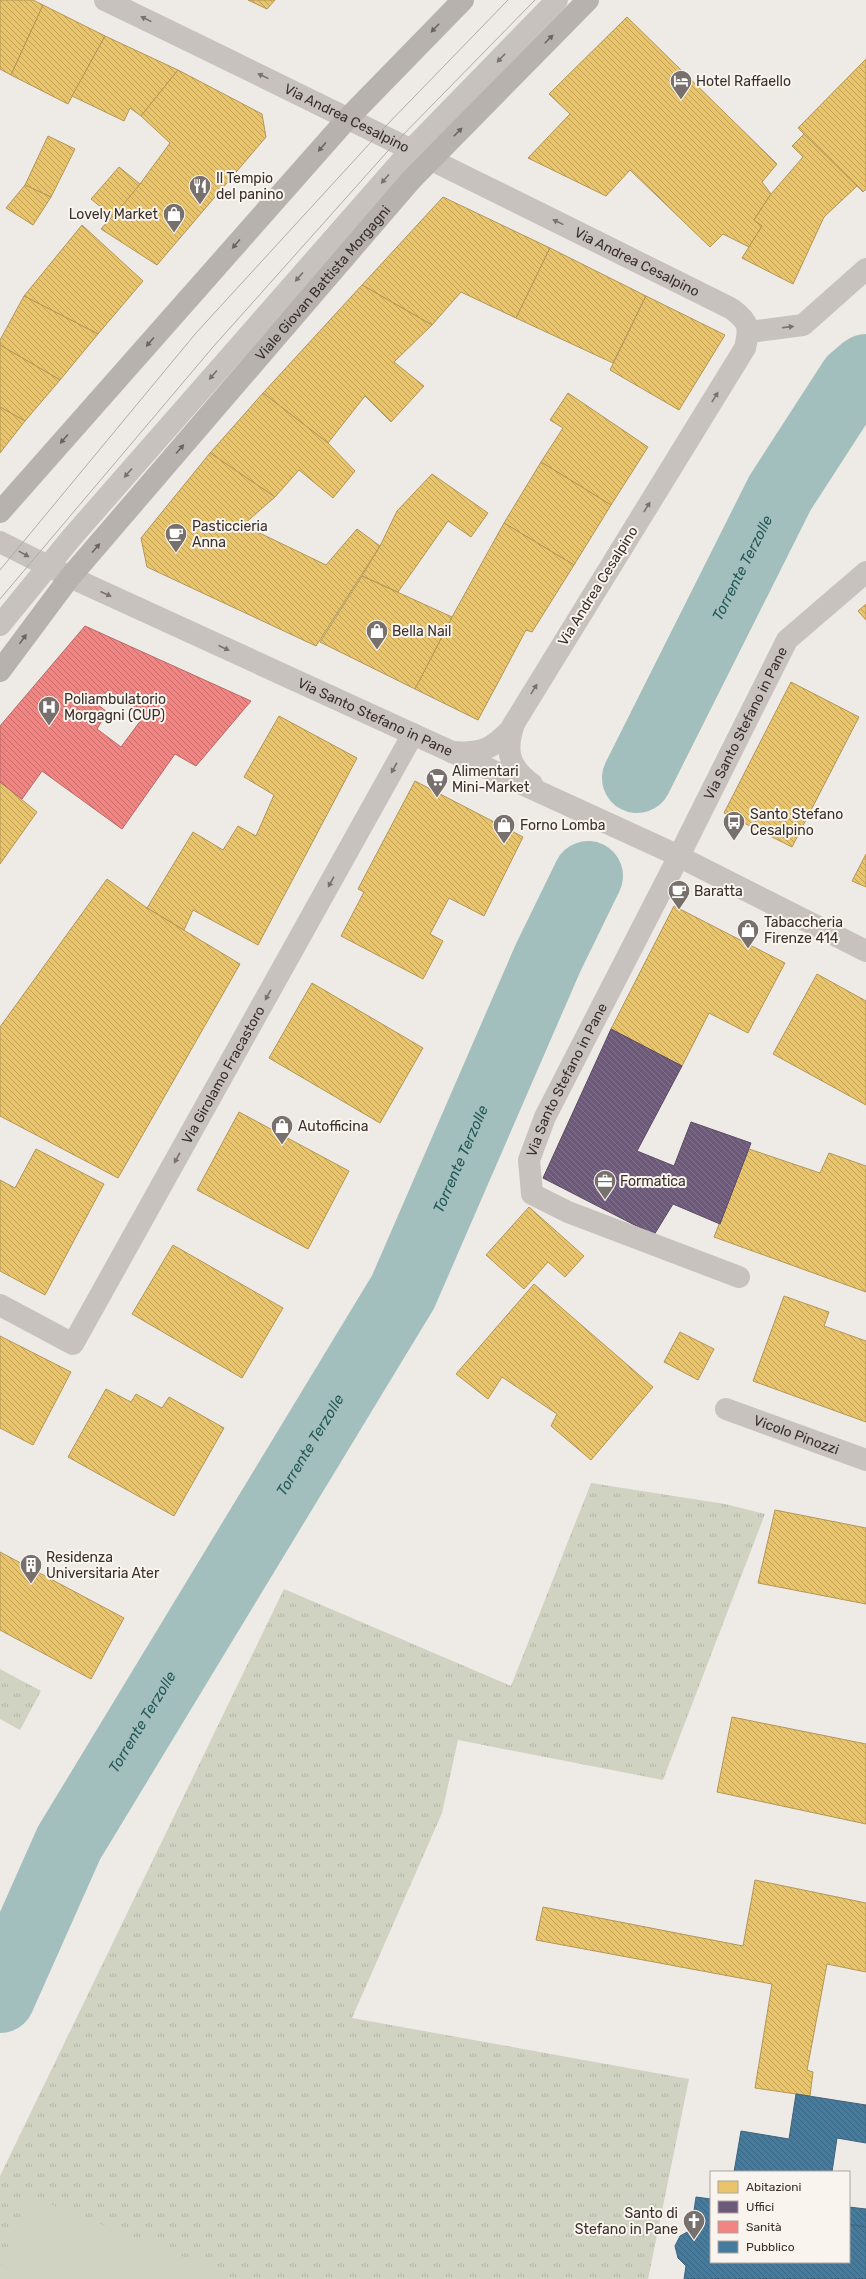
<svg xmlns="http://www.w3.org/2000/svg" width="866" height="2279" font-family="Rubik,sans-serif">
<defs>
<pattern id="grass-tufts" width="24" height="20" patternUnits="userSpaceOnUse"><rect width="24" height="20" fill="#d0d3c1"/><path d="M3 7l-1-3M5 7V3M7 7l1-3M15 17l-1-3M17 17v-4M19 17l1-3" fill="none" stroke="#b3b5a6"/></pattern>
<pattern id="homes-back-hatch" width="6" height="6" patternUnits="userSpaceOnUse"><rect width="6" height="6" fill="#e9c46a"/><path d="M-1 5l2 2M0 0l6 6M5-1l2 2" fill="none" stroke="#bea057"/></pattern>
<pattern id="offices-back-hatch" width="6" height="6" patternUnits="userSpaceOnUse"><rect width="6" height="6" fill="#6d597a"/><path d="M-1 5l2 2M0 0l6 6M5-1l2 2" fill="none" stroke="#83738c"/></pattern>
<pattern id="health-back-hatch" width="6" height="6" patternUnits="userSpaceOnUse"><rect width="6" height="6" fill="#f28482"/><path d="M-1 5l2 2M0 0l6 6M5-1l2 2" fill="none" stroke="#c56c6b"/></pattern>
<pattern id="public-back-hatch" width="6" height="6" patternUnits="userSpaceOnUse"><rect width="6" height="6" fill="#457b9d"/><path d="M-1 5l2 2M0 0l6 6M5-1l2 2" fill="none" stroke="#3b6580"/></pattern>
</defs>
<rect width="100%" height="100%" fill="#eeeae6"/>
<g fill="url(#grass-tufts)">
<polygon points="591,1483 725,1504 765,1514 663,1780 458,1740 442,1813 352,2018 689,2079 648,2279 0,2279 0,2176 284,1589 511,1686"/>
<polygon points="0,1669 41,1691 20,1730 0,1719"/>
</g>
<polygon fill="#d0d3c1" points="29,2196 225,2273 222,2279 0,2279 0,2270"/>
<g fill="url(#homes-back-hatch)" stroke="#b49757">
<polygon points="0,0 33,0 43,5 11,75 0,69"/>
<polygon points="248,0 275,0 267,9"/>
<polygon points="43,5 105,36 68,104 11,75"/>
<polygon points="627,17 777,164 762,182 771,194 754,220 762,226 749,247 723,234 710,247 630,170 606,196 528,158 570,114 549,94"/>
<polygon points="105,36 178,70 141,116 130,108 124,121 72,96"/>
<polygon points="866,59 866,189 863,192 798,128"/>
<polygon points="178,70 262,114 266,137 157,265 101,229 140,184 170,143 141,116"/>
<polygon points="804,134 857,186 824,217 793,284 742,258 762,226 754,220 771,194 803,157 792,146"/>
<polygon points="48,136 75,149 51,197 25,185"/>
<polygon points="119,167 140,184 113,217 91,199"/>
<polygon points="25,185 51,197 33,225 6,208"/>
<polygon points="443,197 550,248 516,318 461,292 432,325 362,285"/>
<polygon points="82,225 143,281 98,334 24,296"/>
<polygon points="550,248 646,296 613,363 516,318"/>
<polygon points="362,285 432,325 394,362 424,386 391,422 365,396 328,443 263,393"/>
<polygon points="24,296 98,334 60,380 0,345 0,340"/>
<polygon points="646,296 725,335 679,410 610,370"/>
<polygon points="0,345 60,380 25,421 0,407"/>
<polygon points="263,393 328,443 355,471 333,498 299,470 275,497 210,453"/>
<polygon points="568,393 648,447 611,505 541,462 563,428 550,420"/>
<polygon points="0,407 25,421 0,453"/>
<polygon points="210,453 275,497 243,525 326,565 357,529 380,546 316,646 147,567 141,538"/>
<polygon points="541,462 611,505 574,565 504,523"/>
<polygon points="432,474 488,513 471,537 448,521 398,592 362,576 380,546 397,511"/>
<polygon points="504,523 574,565 532,632 526,630 478,720 415,689 452,617"/>
<polygon points="362,576 452,617 415,689 320,642"/>
<polygon points="866,604 866,620 858,611"/>
<polygon points="791,682 859,717 792,847 724,813"/>
<polygon points="279,716 357,758 258,945 193,910 184,930 147,908 193,832 223,850 238,826 256,836 274,795 244,777"/>
<polygon points="415,781 523,837 484,916 449,898 430,934 443,941 423,979 341,936 364,892 358,889"/>
<polygon points="0,782 37,812 0,864"/>
<polygon points="866,854 866,887 852,881"/>
<polygon points="107,879 147,908 240,964 118,1178 0,1116 0,1027"/>
<polygon points="674,906 785,963 748,1033 709,1013 682,1066 611,1029"/>
<polygon points="817,974 866,1001 866,1105 773,1054"/>
<polygon points="312,983 423,1048 380,1123 269,1058"/>
<polygon points="239,1112 349,1171 308,1249 197,1190"/>
<polygon points="36,1149 104,1184 45,1295 0,1271 0,1180 15,1188"/>
<polygon points="749,1149 820,1173 829,1153 866,1166 866,1292 714,1237"/>
<polygon points="529,1207 584,1256 565,1277 548,1262 524,1289 486,1255"/>
<polygon points="173,1245 283,1308 242,1378 132,1314"/>
<polygon points="534,1284 653,1387 591,1460 551,1426 557,1414 502,1377 488,1399 456,1374"/>
<polygon points="784,1296 829,1312 824,1326 866,1341 866,1422 753,1381"/>
<polygon points="680,1332 714,1349 698,1380 664,1362"/>
<polygon points="0,1336 71,1372 33,1445 0,1428"/>
<polygon points="106,1389 131,1402 136,1394 162,1408 169,1397 224,1428 174,1516 68,1457"/>
<polygon points="775,1510 866,1528 866,1604 758,1583"/>
<polygon points="0,1552 124,1618 91,1679 0,1630"/>
<polygon points="732,1717 866,1744 866,1824 717,1792"/>
<polygon points="755,1880 866,1903 866,1972 827,1964 807,2070 813,2072 810,2096 755,2088 772,1984 536,1940 543,1907 743,1946"/>
</g>
<polygon fill="url(#offices-back-hatch)" stroke="#5d4c63" points="611,1029 682,1066 637,1151 674,1166 691,1122 751,1143 720,1224 673,1204 654,1235 543,1178"/>
<path fill="url(#health-back-hatch)" stroke="#ba6a68" fill-rule="evenodd" d="M 85,626 L 251,701 L 196,766 L 175,754 L 122,829 L 42,771 L 22,799 L 0,782 L 0,726 ZM 108,690 L 144,716 L 121,747 L 97,729 L 107,712 L 97,704 Z"/>
<g fill="url(#public-back-hatch)" stroke="#41647b">
<polygon points="796,2094 866,2105 866,2143 837,2138 832,2172 734,2172 741,2131 789,2139"/>
<polygon points="696,2197 711,2199 711,2262 849,2262 849,2224 866,2227 866,2279 684,2279 686,2266 678,2258 675,2246 680,2236 691,2230"/>
<polygon points="849,2207 866,2209 866,2227 849,2224"/>
</g>
<g fill="none" stroke-linecap="round" stroke-linejoin="round">
<g stroke="#a3bfbd" stroke-width="70">
<path id="s1" d="M 637,778 L 780,493 L 853,380 L 866,369"/>
<path id="s2" d="M 0,1998 L 69,1843 L 403,1292 L 548,958 L 588,876"/>
</g>
<g stroke="#c8c2be" stroke-width="22">
<polyline points="0,625 72,537 411,150 557,0"/>
<path id="s3" d="M 739,1277 L 568,1212 L 532,1194 L 529,1160 L 545,1117 L 679,856 L 787,640 L 866,572"/>
</g>
<g stroke="#c8c2be" stroke-width="22">
<polyline points="749,332 803,325 866,269"/>
<path id="s4" d="M 0,1305 L 73,1344 L 413,734"/>
<path id="s5" d="M 726,1409 L 866,1460"/>
</g>
<g stroke="#c8c2be" stroke-width="22">
<path id="s6" d="M 105,0 C 315,101 523,205 732,309 C 749,322 750,327 745,348 L 510,730 C 491,750 480,754 452,752"/>
<path id="s7" d="M 0,542 L 70,577 L 666,850 L 866,951"/>
<path d="M 514,724 C 505,750 508,767 532,784"/>
</g>
<g stroke="#b8b2af" stroke-width="22">
<polyline points="0,512 348,118 463,0"/>
<path id="s8" d="M 0,671 L 70,577 L 411,180 L 588,0"/>
</g>
<g stroke="#b0aba8" stroke-width="1">
<polyline points="0,570 196,333 382,130 508,0"/>
<polyline points="0,599 213,347 395,143 535,0"/>
</g>
</g>
<defs><path id="oneway-solid" d="M-6-.8H1V-3.2L6.5 0L1 3.2V.8H-6Z"/></defs>
<g fill="#79716e">
<use href="#oneway-solid" transform="translate(146 19) rotate(-154)"/>
<use href="#oneway-solid" transform="translate(501 58) rotate(134)"/>
<use href="#oneway-solid" transform="translate(263 76) rotate(-154)"/>
<use href="#oneway-solid" transform="translate(385 179) rotate(131)"/>
<use href="#oneway-solid" transform="translate(558 222) rotate(-154)"/>
<use href="#oneway-solid" transform="translate(299 277) rotate(131)"/>
<use href="#oneway-solid" transform="translate(788 327) rotate(-7)"/>
<use href="#oneway-solid" transform="translate(213 375) rotate(131)"/>
<use href="#oneway-solid" transform="translate(715 397) rotate(-58)"/>
<use href="#oneway-solid" transform="translate(128 473) rotate(131)"/>
<use href="#oneway-solid" transform="translate(647 507) rotate(-58)"/>
<use href="#oneway-solid" transform="translate(24 554) rotate(29)"/>
<use href="#oneway-solid" transform="translate(106 594) rotate(25)"/>
<use href="#oneway-solid" transform="translate(224 648) rotate(25)"/>
<use href="#oneway-solid" transform="translate(534 689) rotate(-58)"/>
<use href="#oneway-solid" transform="translate(394 768) rotate(119)"/>
<use href="#oneway-solid" transform="translate(331 882) rotate(119)"/>
<use href="#oneway-solid" transform="translate(268 995) rotate(119)"/>
<use href="#oneway-solid" transform="translate(177 1158) rotate(119)"/>
</g>
<g fill="#6c6360">
<use href="#oneway-solid" transform="translate(435 28) rotate(134)"/>
<use href="#oneway-solid" transform="translate(549 39) rotate(-45)"/>
<use href="#oneway-solid" transform="translate(458 132) rotate(-45)"/>
<use href="#oneway-solid" transform="translate(322 147) rotate(131)"/>
<use href="#oneway-solid" transform="translate(236 244) rotate(131)"/>
<use href="#oneway-solid" transform="translate(150 342) rotate(131)"/>
<use href="#oneway-solid" transform="translate(64 439) rotate(131)"/>
<use href="#oneway-solid" transform="translate(180 449) rotate(-49)"/>
<use href="#oneway-solid" transform="translate(96 548) rotate(-49)"/>
<use href="#oneway-solid" transform="translate(23 639) rotate(-54)"/>
</g>
<defs>
<g id="hotel-pin" transform="scale(1.15)"><path d="M0 17L-7.5 6A9.5 9.5 0 1 1 7.5 6Z" fill="#78706d" stroke="#faf4ee"/><path d="M-6-4.5h1.5V1H6V5H4.5V3h-9V5H-6ZM-4 0a1.8 1.8 0 1 1 3.6 0ZM.5 0V-2.5h3Q6-2.5 6 0Z" fill="#fff"/></g>
<g id="restaurant-pin" transform="scale(1.15)"><path d="M0 17L-7.5 6A9.5 9.5 0 1 1 7.5 6Z" fill="#78706d" stroke="#faf4ee"/><path d="M-5-6h1v4h1v-4h1v4h1v-4h1v5L-1.5 .5V6h-2V.5L-5-1ZM5-6V6H3V1.5H1.5Q1.5-4 5-6Z" fill="#fff"/></g>
<g id="shop-pin" transform="scale(1.15)"><path d="M0 17L-7.5 6A9.5 9.5 0 1 1 7.5 6Z" fill="#78706d" stroke="#faf4ee"/><path d="M-5-2.5h2.3a2.7 3.5 0 0 1 5.4 0H5L5.5 6h-11ZM-1.5-2.5h3a1.5 2.3 0 0 0-3 0Z" fill="#fff"/></g>
<g id="cafe-pin" transform="scale(1.15)"><path d="M0 17L-7.5 6A9.5 9.5 0 1 1 7.5 6Z" fill="#78706d" stroke="#faf4ee"/><path d="M-5.5-4.5H6V0H3Q3 3.5 0 3.5H-2.5Q-5.5 3.5-5.5 0ZM3-3.2v2h1.7v-2ZM-6 4.5H4V6H-6Z" fill="#fff"/></g>
<g id="hospital-pin" transform="scale(1.15)"><path d="M0 17L-7.5 6A9.5 9.5 0 1 1 7.5 6Z" fill="#78706d" stroke="#faf4ee"/><path d="M-5-5h3v3.5h4V-5h3V5h-3V1.5h-4V5h-3Z" fill="#fff"/></g>
<g id="supermarket-pin" transform="scale(1.15)"><path d="M0 17L-7.5 6A9.5 9.5 0 1 1 7.5 6Z" fill="#78706d" stroke="#faf4ee"/><path d="M-6-5.5h2.5l.6 2H6L4.5 2H-2.5L-4.4-4H-6ZM-1.5 3.2a1.3 1.3 0 1 0 .1 0ZM3 3.2a1.3 1.3 0 1 0 .1 0Z" fill="#fff"/></g>
<g id="bus-pin" transform="scale(1.15)"><path d="M0 17L-7.5 6A9.5 9.5 0 1 1 7.5 6Z" fill="#78706d" stroke="#faf4ee"/><path d="M-5-6H5V4H4V6H2V4H-2V6H-4V4H-5ZM-3.5-4V0h7V-4ZM-3.5 1.2v1.5H-2V1.2ZM2 1.2v1.5H3.5V1.2Z" fill="#fff"/></g>
<g id="office-pin" transform="scale(1.15)"><path d="M0 17L-7.5 6A9.5 9.5 0 1 1 7.5 6Z" fill="#78706d" stroke="#faf4ee"/><path d="M-6-3h4V-5.5h4V-3h4V5H-6ZM-1-4.5V-3h2v-1.5ZM-6 0V1H6V0Z" fill="#fff"/></g>
<g id="building-pin" transform="scale(1.15)"><path d="M0 17L-7.5 6A9.5 9.5 0 1 1 7.5 6Z" fill="#78706d" stroke="#faf4ee"/><path d="M-4-6H4V6H1V3H-1V6H-4ZM-2.5-4.3h1.7v1.8h-1.7ZM.8-4.3h1.7v1.8H.8ZM-2.5-1h1.7V.8h-1.7ZM.8-1h1.7V.8H.8Z" fill="#fff"/></g>
<g id="church-pin" transform="scale(1.15)"><path d="M0 17L-7.5 6A9.5 9.5 0 1 1 7.5 6Z" fill="#78706d" stroke="#faf4ee"/><path d="M-1.2-6h2.4v3.5h3.3v2.4h-3.3V6h-2.4V-.1h-3.3v-2.4h3.3Z" fill="#fff"/></g>
</defs>
<g fill-rule="evenodd">
<use href="#hotel-pin" x="681" y="81"/>
<use href="#restaurant-pin" x="200" y="186"/>
<use href="#shop-pin" x="174" y="214"/>
<use href="#cafe-pin" x="176" y="534"/>
<use href="#shop-pin" x="377" y="631"/>
<use href="#hospital-pin" x="49" y="707"/>
<use href="#supermarket-pin" x="437" y="779"/>
<use href="#bus-pin" x="734" y="822"/>
<use href="#shop-pin" x="504" y="825"/>
<use href="#cafe-pin" x="679" y="891"/>
<use href="#shop-pin" x="748" y="930"/>
<use href="#shop-pin" x="282" y="1126"/>
<use href="#office-pin" x="605" y="1181"/>
<use href="#building-pin" x="31" y="1565"/>
<use href="#church-pin" x="694" y="2221"/>
</g>
<g text-anchor="middle" dominant-baseline="central" stroke-width="4" stroke-linejoin="round" paint-order="stroke">
<g font-size="14" fill="#392f2c" stroke="#faf4ee" text-anchor="start">
<text x="696" y="81">Hotel Raffaello</text>
<text x="216" y="178">Il Tempio<tspan x="216" dy="16">del panino</tspan></text>
<text x="158" y="214" text-anchor="end">Lovely Market</text>
<text x="192" y="526">Pasticcieria<tspan x="192" dy="16">Anna</tspan></text>
<text x="392" y="631">Bella Nail</text>
<text x="64" y="699">Poliambulatorio<tspan x="64" dy="16">Morgagni (CUP)</tspan></text>
<text x="452" y="771">Alimentari<tspan x="452" dy="16">Mini-Market</tspan></text>
<text x="750" y="814">Santo Stefano<tspan x="750" dy="16">Cesalpino</tspan></text>
<text x="520" y="825">Forno Lomba</text>
<text x="694" y="891">Baratta</text>
<text x="764" y="922">Tabaccheria<tspan x="764" dy="16">Firenze 414</tspan></text>
<text x="298" y="1126">Autofficina</text>
<text x="620" y="1181">Formatica</text>
<text x="46" y="1557">Residenza<tspan x="46" dy="16">Universitaria Ater</tspan></text>
<text x="678" y="2213" text-anchor="end">Santo di<tspan x="678" dy="16">Stefano in Pane</tspan></text>
</g>
<g font-size="14" fill="#392f2c" stroke="#faf4ee">
<text stroke="none"><textPath href="#s6" startOffset="269">Via Andrea Cesalpino</textPath></text>
<text stroke="none"><textPath href="#s6" startOffset="593">Via Andrea Cesalpino</textPath></text>
<text stroke="none"><textPath href="#s8" startOffset="505">Viale Giovan Battista Morgagni</textPath></text>
<text transform="translate(598 586) rotate(-58)">Via Andrea Cesalpino</text>
<text stroke="none"><textPath href="#s7" startOffset="414">Via Santo Stefano in Pane</textPath></text>
<text stroke="none"><textPath href="#s3" startOffset="745">Via Santo Stefano in Pane</textPath></text>
<text stroke="none"><textPath href="#s4" startOffset="391">Via Girolamo Fracastoro</textPath></text>
<text stroke="none"><textPath href="#s3" startOffset="346">Via Santo Stefano in Pane</textPath></text>
<text stroke="none"><textPath href="#s5" startOffset="75">Vicolo Pinozzi</textPath></text>
</g>
<g font-size="15" font-style="italic" fill="#245858" stroke="#faf4ee">
<text stroke="none"><textPath href="#s1" startOffset="235">Torrente Terzolle</textPath></text>
<text stroke="none"><textPath href="#s2" startOffset="959">Torrente Terzolle</textPath></text>
<text stroke="none"><textPath href="#s2" startOffset="635">Torrente Terzolle</textPath></text>
<text stroke="none"><textPath href="#s2" startOffset="311">Torrente Terzolle</textPath></text>
</g>
</g>
<rect x="710" y="2171" width="140" height="92" fill="#faf4ee" stroke="#ada5a0"/>
<rect x="718" y="2181" width="20" height="12" fill="#e9c46a" stroke="#ada5a0"/>
<text x="746" y="2191" font-size="12" fill="#392f2c">Abitazioni</text>
<rect x="718" y="2201" width="20" height="12" fill="#6d597a" stroke="#ada5a0"/>
<text x="746" y="2211" font-size="12" fill="#392f2c">Uffici</text>
<rect x="718" y="2221" width="20" height="12" fill="#f28482" stroke="#ada5a0"/>
<text x="746" y="2231" font-size="12" fill="#392f2c">Sanità</text>
<rect x="718" y="2241" width="20" height="12" fill="#457b9d" stroke="#ada5a0"/>
<text x="746" y="2251" font-size="12" fill="#392f2c">Pubblico</text>
</svg>
